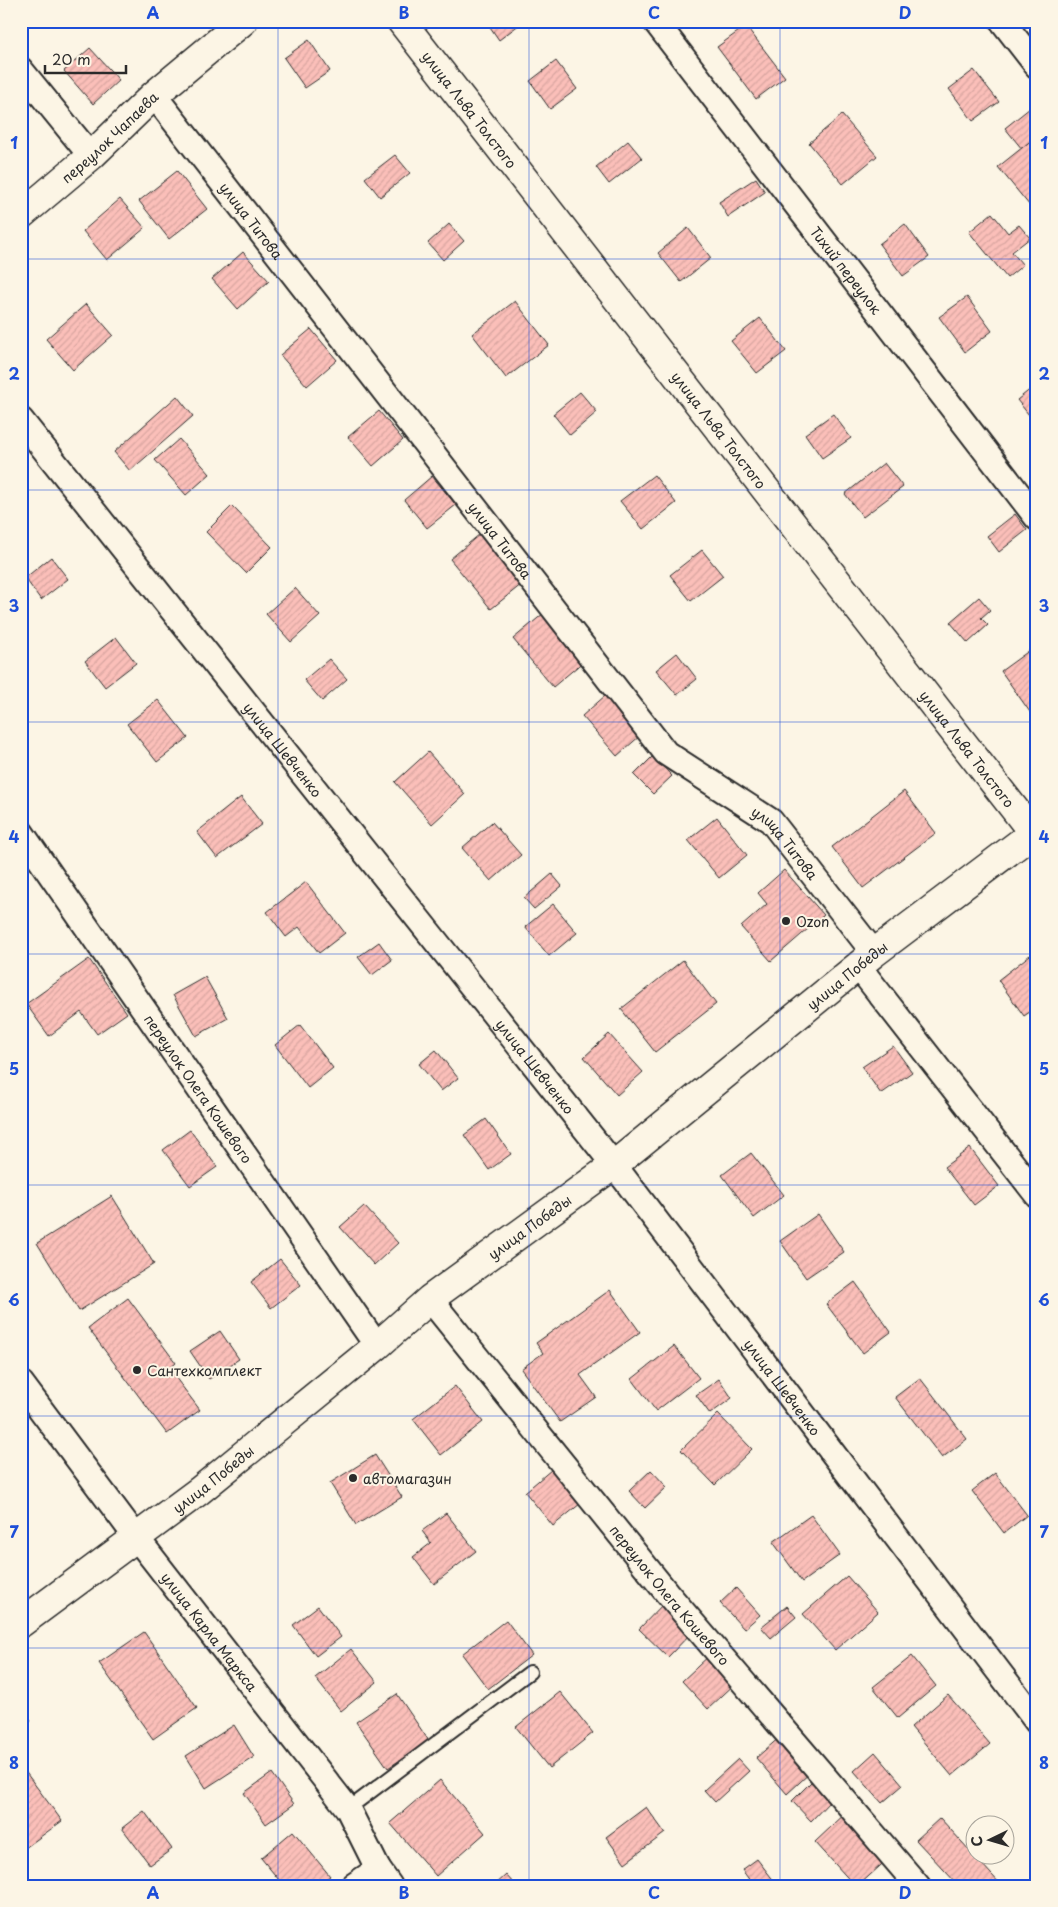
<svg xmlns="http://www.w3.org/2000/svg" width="1058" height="1907" font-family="'Playpen Sans',sans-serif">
<defs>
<pattern id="building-hatch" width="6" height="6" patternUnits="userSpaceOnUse" patternTransform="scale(1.25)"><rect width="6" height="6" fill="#fbbfb9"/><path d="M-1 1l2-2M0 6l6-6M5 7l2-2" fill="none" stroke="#d7a49f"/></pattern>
</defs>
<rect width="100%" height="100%" fill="#fcf5e5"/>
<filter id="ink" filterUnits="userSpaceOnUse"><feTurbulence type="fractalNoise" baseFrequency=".02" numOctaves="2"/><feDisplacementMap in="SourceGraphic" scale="10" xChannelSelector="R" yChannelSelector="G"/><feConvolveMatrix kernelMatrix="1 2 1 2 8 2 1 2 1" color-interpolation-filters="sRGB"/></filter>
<g filter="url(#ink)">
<g fill="url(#building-hatch)" stroke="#2b2b2b">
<polygon points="486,21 524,21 499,40"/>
<polygon points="746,26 785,77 756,99 717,47"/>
<polygon points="309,40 330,71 305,88 284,58"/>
<polygon points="90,48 119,80 93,104 64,71"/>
<polygon points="556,61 577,89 550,109 530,81"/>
<polygon points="974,70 999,102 973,121 949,89"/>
<polygon points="1035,104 1037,136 1022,149 1005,128"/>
<polygon points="842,115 877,156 843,184 809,143"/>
<polygon points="1033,139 1037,145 1037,201 1030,206 998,167"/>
<polygon points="628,141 642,158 609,184 596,167"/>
<polygon points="395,155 410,173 380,197 365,178"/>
<polygon points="177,171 207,209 169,239 139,201"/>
<polygon points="756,178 765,192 728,217 719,202"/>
<polygon points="120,199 145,228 107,260 83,231"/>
<polygon points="992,213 1008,233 1019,225 1030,238 1012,252 1023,265 1007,278 969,232"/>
<polygon points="449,224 464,241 443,260 428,243"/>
<polygon points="905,224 929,257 903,276 879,244"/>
<polygon points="688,228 711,258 681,282 658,253"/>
<polygon points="243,252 269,281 238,309 212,279"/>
<polygon points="967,297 992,331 965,352 939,317"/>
<polygon points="515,301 549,345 506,378 472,334"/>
<polygon points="86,304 113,335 73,370 46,339"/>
<polygon points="760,318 786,351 757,373 731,341"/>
<polygon points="311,329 337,360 307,386 280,355"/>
<polygon points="1037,384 1037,425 1017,400"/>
<polygon points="580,392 597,412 570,435 553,414"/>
<polygon points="177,396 193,416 130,471 114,452"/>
<polygon points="379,411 403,440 373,466 348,437"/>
<polygon points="833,414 851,438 822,458 805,434"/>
<polygon points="179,439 210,474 186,495 155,460"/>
<polygon points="884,463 903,487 863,517 845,494"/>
<polygon points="654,475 676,503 643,529 620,501"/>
<polygon points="432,476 456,505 427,528 404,500"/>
<polygon points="232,506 272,547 246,573 206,532"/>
<polygon points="1015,514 1027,530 999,552 987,536"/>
<polygon points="480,534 522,584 491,609 450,559"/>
<polygon points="702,550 723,576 691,601 670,575"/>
<polygon points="51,557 68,579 41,600 25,578"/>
<polygon points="295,588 320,616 291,642 266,614"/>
<polygon points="979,597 990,610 981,618 988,625 968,643 950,622"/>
<polygon points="544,613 584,661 553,687 513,639"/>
<polygon points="116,637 136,663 105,687 85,661"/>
<polygon points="1037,645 1037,722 1001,671"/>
<polygon points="677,653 697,679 677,695 656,670"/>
<polygon points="329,659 347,679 322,701 304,680"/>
<polygon points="606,695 641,735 617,756 582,716"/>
<polygon points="158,700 188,738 157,762 127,724"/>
<polygon points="428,752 465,794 432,824 395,782"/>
<polygon points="653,756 672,776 653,794 634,775"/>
<polygon points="904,791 936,833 863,888 832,847"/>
<polygon points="241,797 262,824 217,858 197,832"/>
<polygon points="717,817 747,855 719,878 688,840"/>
<polygon points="492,822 521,855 491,881 462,848"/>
<polygon points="784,870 824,915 771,961 741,927 767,904 758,893"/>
<polygon points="552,874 562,886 534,909 524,898"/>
<polygon points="306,882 345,933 319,953 299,927 286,937 267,912"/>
<polygon points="553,904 577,933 549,956 525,927"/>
<polygon points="379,942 392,960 372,975 358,957"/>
<polygon points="1030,955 1037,964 1037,1007 1024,1016 998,980"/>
<polygon points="89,959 127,1013 97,1034 81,1012 49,1036 26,1004"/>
<polygon points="683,960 716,1004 655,1052 621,1009"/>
<polygon points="205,977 228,1018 196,1036 173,995"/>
<polygon points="300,1025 333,1068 308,1088 275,1045"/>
<polygon points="609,1034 643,1072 617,1095 584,1057"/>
<polygon points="893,1046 912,1072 881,1094 862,1067"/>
<polygon points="436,1050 458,1078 441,1091 419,1064"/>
<polygon points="486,1119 511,1154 489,1170 464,1135"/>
<polygon points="190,1130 217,1167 190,1186 163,1150"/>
<polygon points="970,1148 999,1186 974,1205 944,1167"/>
<polygon points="751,1153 784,1195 754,1218 722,1175"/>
<polygon points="112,1196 154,1264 79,1311 37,1243"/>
<polygon points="364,1206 398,1243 374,1265 340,1227"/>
<polygon points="818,1214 844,1252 806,1278 780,1241"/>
<polygon points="280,1259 301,1285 271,1308 251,1282"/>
<polygon points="855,1282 891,1332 863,1353 826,1304"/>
<polygon points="610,1290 640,1332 580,1375 596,1397 560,1422 521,1369 543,1353 536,1343"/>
<polygon points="128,1298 176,1363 169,1369 200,1410 167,1434 88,1328"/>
<polygon points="220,1331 239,1359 209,1379 190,1351"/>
<polygon points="674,1346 699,1378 656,1411 632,1379"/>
<polygon points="920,1378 967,1439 942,1458 895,1397"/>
<polygon points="719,1379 732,1398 710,1414 696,1395"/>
<polygon points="455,1386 483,1422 441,1455 413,1419"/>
<polygon points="718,1414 752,1449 715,1485 681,1450"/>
<polygon points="375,1455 402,1497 356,1525 330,1483"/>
<polygon points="558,1464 586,1499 553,1526 525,1492"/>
<polygon points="651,1470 667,1487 645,1508 629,1491"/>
<polygon points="995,1473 1027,1515 1004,1533 972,1491"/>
<polygon points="446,1513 476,1551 434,1584 413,1557 431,1543 422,1531"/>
<polygon points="811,1515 840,1555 802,1582 773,1542"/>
<polygon points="847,1576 878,1612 835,1650 803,1614"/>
<polygon points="736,1588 760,1615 744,1629 720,1603"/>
<polygon points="666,1601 695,1629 668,1657 639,1629"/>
<polygon points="318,1606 341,1637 316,1656 293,1625"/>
<polygon points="787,1606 796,1617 771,1638 761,1627"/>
<polygon points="506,1620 532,1655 488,1689 462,1654"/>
<polygon points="144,1632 197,1708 153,1739 99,1663"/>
<polygon points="351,1649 377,1682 341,1711 315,1678"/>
<polygon points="712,1653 738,1681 708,1709 682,1681"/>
<polygon points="912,1656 936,1686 898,1718 873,1687"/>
<polygon points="560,1692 593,1733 549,1768 516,1727"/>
<polygon points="397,1694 429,1741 388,1768 356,1722"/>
<polygon points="948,1695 990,1744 952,1776 911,1727"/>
<polygon points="21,1710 31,1721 21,1729"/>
<polygon points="234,1725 254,1757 206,1788 186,1756"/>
<polygon points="781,1736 812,1771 787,1794 756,1758"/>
<polygon points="875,1752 903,1785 882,1803 854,1771"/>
<polygon points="738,1759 749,1771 715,1802 704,1790"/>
<polygon points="21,1766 62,1821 21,1851"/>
<polygon points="272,1773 294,1804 266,1824 244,1793"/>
<polygon points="440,1780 485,1833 436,1876 390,1823"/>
<polygon points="812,1781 831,1800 811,1821 792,1801"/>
<polygon points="646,1807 665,1833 625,1863 606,1837"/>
<polygon points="849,1810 891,1856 858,1886 855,1886 815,1842"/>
<polygon points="144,1811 172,1849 150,1865 122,1828"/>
<polygon points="940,1818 1002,1886 959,1886 916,1840"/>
<polygon points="293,1831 330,1876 318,1886 271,1886 279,1880 261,1858"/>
<polygon points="757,1859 778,1886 754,1886 742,1870"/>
<polygon points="506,1875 516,1886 494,1886"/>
</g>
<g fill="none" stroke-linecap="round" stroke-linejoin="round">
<g stroke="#2b2b2b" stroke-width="16">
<polyline id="lane" points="348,1809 530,1672"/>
</g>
<g stroke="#2b2b2b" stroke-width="28">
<g id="street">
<path id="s1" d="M 655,21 L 1037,518"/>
<polyline points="1002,21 1037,66"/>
<polyline points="21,70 91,156"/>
<path id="s2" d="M 154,95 L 666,753 L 771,821 L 874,953"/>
<path id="s3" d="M 21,420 L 614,1165 L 1037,1722"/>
<path id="s4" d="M 21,832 L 377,1346"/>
<polyline points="858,966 1037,1195"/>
<path id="s5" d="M 430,1299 L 667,1593 L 918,1886"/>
<path id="s6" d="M 21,1383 L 136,1537 L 348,1809 L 378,1869 L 390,1886"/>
<polyline points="353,1886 378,1869"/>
</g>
</g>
<g stroke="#2b2b2b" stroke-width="31">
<g id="secondary">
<path id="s7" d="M 401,21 L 1037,838"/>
<path id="s8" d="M 21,215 L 91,156 L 154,95 L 243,21"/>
<path id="s9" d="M 21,1623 L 199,1491 L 377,1346 L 430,1299 L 614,1165 L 874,953 L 1037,830"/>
</g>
</g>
<use href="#lane" stroke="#fcf5e5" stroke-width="12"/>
<use href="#street" stroke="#fcf5e5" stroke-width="24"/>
<use href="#secondary" stroke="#fcf5e5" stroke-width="28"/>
</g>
</g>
<path fill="none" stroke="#1d4ed8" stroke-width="1" stroke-opacity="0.55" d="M 278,21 L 278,1886M 529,21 L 529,1886M 780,21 L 780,1886M 21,259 L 1037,259M 21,490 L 1037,490M 21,722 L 1037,722M 21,954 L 1037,954M 21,1185 L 1037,1185M 21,1416 L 1037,1416M 21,1648 L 1037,1648"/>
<g fill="#2b2b2b" stroke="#fcf5e5" stroke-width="2">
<circle cx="786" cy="921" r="5"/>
<circle cx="137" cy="1370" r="5"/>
<circle cx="353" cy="1478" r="5"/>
</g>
<g text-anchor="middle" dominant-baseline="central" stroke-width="4" stroke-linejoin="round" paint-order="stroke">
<g font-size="14" fill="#2b2b2b" stroke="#fcf5e5">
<text stroke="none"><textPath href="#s7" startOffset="112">улица Льва Толстого</textPath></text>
<text stroke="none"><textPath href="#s8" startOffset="118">переулок Чапаева</textPath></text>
<text stroke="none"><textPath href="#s2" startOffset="159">улица Титова</textPath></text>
<text stroke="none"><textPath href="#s1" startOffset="314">Тихий переулок</textPath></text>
<text stroke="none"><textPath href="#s7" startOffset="518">улица Льва Толстого</textPath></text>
<text stroke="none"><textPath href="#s2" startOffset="564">улица Титова</textPath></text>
<text stroke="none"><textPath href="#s3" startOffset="421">улица Шевченко</textPath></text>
<text stroke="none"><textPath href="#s7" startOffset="922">улица Льва Толстого</textPath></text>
<text stroke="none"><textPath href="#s2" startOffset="984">улица Титова</textPath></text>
<text stroke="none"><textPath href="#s9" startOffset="1050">улица Победы</textPath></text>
<text stroke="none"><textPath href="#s3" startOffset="826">улица Шевченко</textPath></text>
<text stroke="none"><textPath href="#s4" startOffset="312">переулок Олега Кошевого</textPath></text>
<text stroke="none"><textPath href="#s9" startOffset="645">улица Победы</textPath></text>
<text stroke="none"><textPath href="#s3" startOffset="1231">улица Шевченко</textPath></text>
<text stroke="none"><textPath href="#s9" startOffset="240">улица Победы</textPath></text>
<text stroke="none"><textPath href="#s5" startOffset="381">переулок Олега Кошевого</textPath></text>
<text stroke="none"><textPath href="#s6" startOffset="312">улица Карла Маркса</textPath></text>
</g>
<g font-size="14" fill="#2b2b2b" stroke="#fcf5e5" text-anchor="start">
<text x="796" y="921">Ozon</text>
<text x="147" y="1370">Сантехкомплект</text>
<text x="363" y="1478">автомагазин</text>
</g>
</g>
<rect width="1058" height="1907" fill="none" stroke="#fcf5e5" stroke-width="55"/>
<g transform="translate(990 1840) rotate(265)"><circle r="24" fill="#fcf5e5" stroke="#a8a49b"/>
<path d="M0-4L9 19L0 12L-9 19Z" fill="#2b2b2b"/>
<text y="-8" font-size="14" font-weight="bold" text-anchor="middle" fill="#2b2b2b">С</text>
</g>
<path d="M45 65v8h81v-8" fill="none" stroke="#2b2b2b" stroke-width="2.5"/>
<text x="52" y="65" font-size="15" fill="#2b2b2b" stroke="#fcf5e5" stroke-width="4" paint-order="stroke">20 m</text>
<rect x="28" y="28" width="1002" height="1852" fill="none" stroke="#1d4ed8" stroke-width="2"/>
<g font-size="16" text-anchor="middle" font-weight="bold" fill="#1d4ed8">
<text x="153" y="19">A</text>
<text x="404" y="19">B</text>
<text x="654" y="19">C</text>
<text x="905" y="19">D</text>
<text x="14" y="149">1</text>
<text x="1044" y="149">1</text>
<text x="14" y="380">2</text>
<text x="1044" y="380">2</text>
<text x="14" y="612">3</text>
<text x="1044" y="612">3</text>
<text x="14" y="843">4</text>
<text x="1044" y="843">4</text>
<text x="14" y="1075">5</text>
<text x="1044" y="1075">5</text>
<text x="14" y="1306">6</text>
<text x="1044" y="1306">6</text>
<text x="14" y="1538">7</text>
<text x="1044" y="1538">7</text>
<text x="14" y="1769">8</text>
<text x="1044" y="1769">8</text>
<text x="153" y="1899">A</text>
<text x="404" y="1899">B</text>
<text x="654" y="1899">C</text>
<text x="905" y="1899">D</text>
</g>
</svg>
